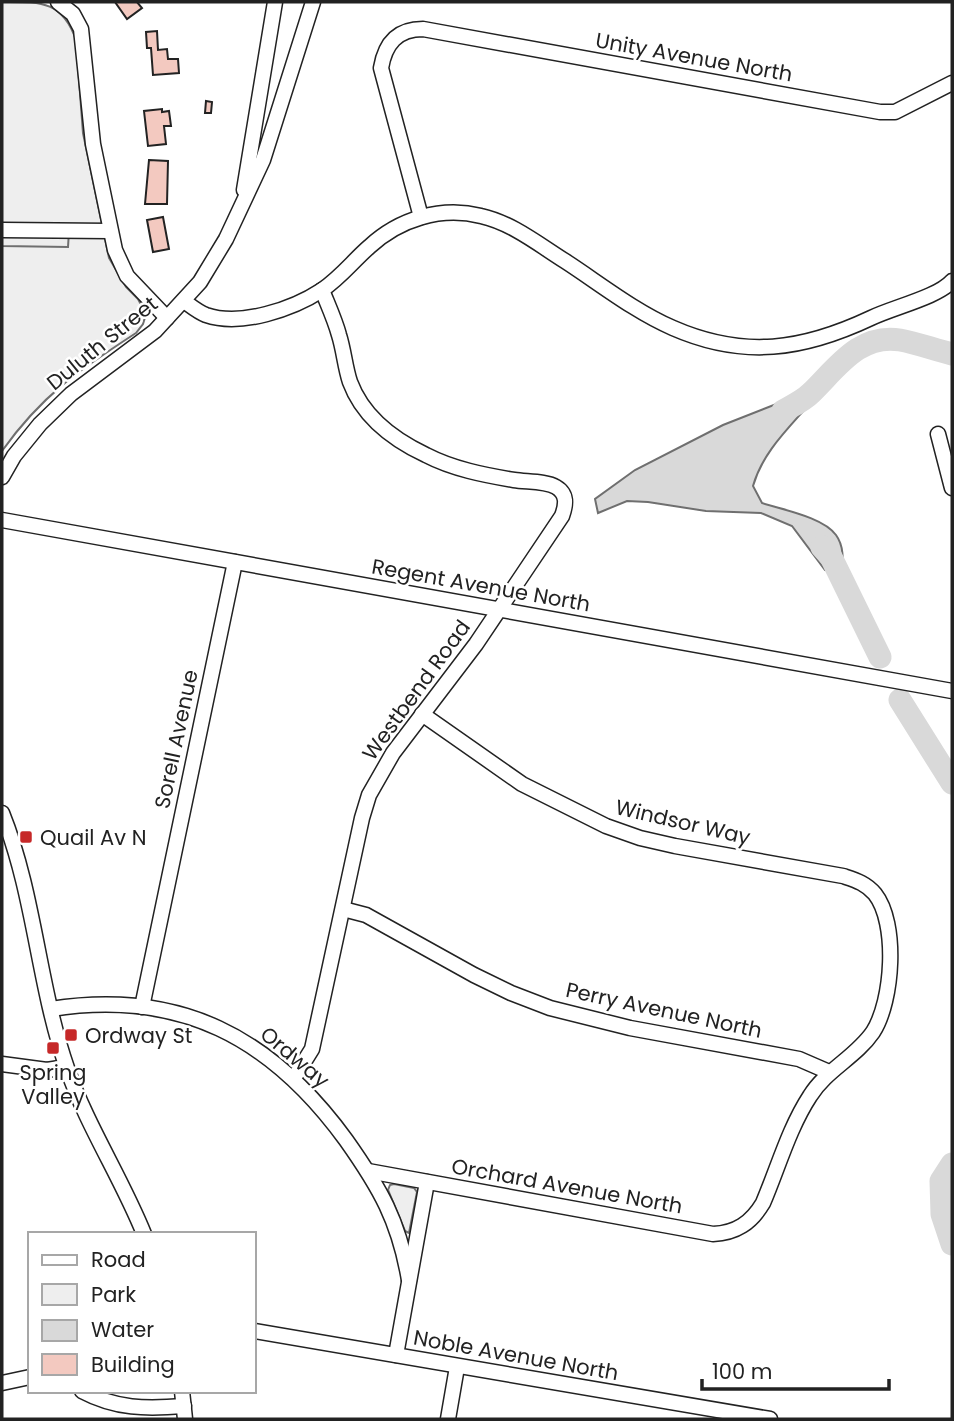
<svg xmlns="http://www.w3.org/2000/svg" width="954" height="1421" font-family="Poppins,sans-serif">
<rect width="100%" height="100%" fill="#fff"/>
<g fill="#eee" stroke="#6f6f6f" stroke-width="2">
<path d="M 2,2 C 40,2 62,0 76,40 L 83,133 L 109,258 L 126,287 L 138,299 L 146,314 L 143,324 L 136,333 C 79,370 42,395 2,451 Z"/>
<polygon points="394,1184 414,1188 417,1192 409,1233 405,1231 388,1190 390,1185"/>
</g>
<polygon fill="#ededed" stroke="#6f6f6f" stroke-width="2" points="2,230 69,231 68,247 2,246"/>
<path fill="#d9d9d9" stroke="#6f6f6f" stroke-width="2" d="M 807,392 L 813,400 C 790,427 763,451 753,486 L 762,503 C 783,510 823,517 836,535 C 844,546 843,559 842,572 L 825,570 L 792,526 L 761,513 L 706,511 L 648,502 L 627,501 L 598,513 L 595,499 L 635,470 L 723,425 Z"/>
<g fill="none" stroke-linecap="round" stroke-linejoin="round">
<g stroke="#d9d9d9" stroke-width="23">
<path d="M 783,411 C 792,406 803,401 811,393 C 836,369 859,333 900,340 C 917,343 935,350 952,354"/>
<polyline points="822,547 831,557 880,657"/>
<polyline points="900,700 952,783"/>
<polyline points="952,1164 941,1181 942,1214 952,1244"/>
</g>
</g>
<g fill="#f3c9c0" stroke="#222" stroke-width="2">
<polygon points="115,2 137,2 142,8 127,19"/>
<polygon points="157,31 158,50 167,49 168,59 178,59 179,73 153,75 151,48 147,48 146,32"/>
<polygon points="206,101 212,102 211,113 205,113"/>
<polygon points="162,109 162,112 169,111 171,126 164,126 166,144 148,146 144,111"/>
<polygon points="149,160 168,161 167,204 145,204"/>
<polygon points="163,217 169,249 153,252 147,220"/>
</g>
<g fill="none" stroke-linecap="round" stroke-linejoin="round">
<g stroke="#222" stroke-width="17">
<g id="minor">
<polyline points="58,2 73,14 81,29 93,144 115,250 127,276 167,318"/>
<polyline points="244,190 275,2"/>
<path d="M 421,217 L 381,68 C 385,44 397,29 423,29 L 880,112 L 895,112 L 952,83"/>
<polyline points="2,230 110,231"/>
<path d="M 184,301 C 191,306 198,312 206,315 C 241,327 293,309 322,290 C 340,278 353,261 369,247 C 399,219 441,206 481,216 C 512,223 538,244 565,261 C 599,283 634,311 673,328 C 744,359 803,350 871,318 C 894,307 938,297 952,281"/>
<polyline points="938,434 952,488"/>
<polyline points="2,477 14,456 40,424 71,394 155,331 200,282 226,239 263,160 313,2"/>
<polyline points="2,520 952,691"/>
<path d="M 2,813 C 35,895 38,985 67,1068 C 87,1126 121,1177 144,1234"/>
<polyline points="343,909 366,915 474,975 511,993 550,1008 630,1028 799,1059 829,1072"/>
<polyline points="142,1007 235,562"/>
<path d="M 51,1009 C 180,989 271,1037 346,1140 C 380,1188 399,1221 409,1280"/>
<polyline points="2,1064 47,1070 66,1067"/>
<path d="M 294,1078 L 312,1049 L 362,818 L 369,795 L 393,753 L 476,644 L 562,516 C 566,505 568,494 556,487 C 546,481 526,482 514,480 C 484,475 453,469 426,455 C 394,440 363,417 350,382 C 345,367 344,351 339,335 C 335,320 328,305 322,290"/>
<path d="M 368,1171 L 713,1234 C 736,1233 751,1223 763,1203 C 778,1168 789,1128 810,1096 C 826,1070 856,1057 873,1032 C 893,1001 898,923 875,894 C 866,883 855,880 843,876 L 675,846 L 640,838 L 606,826 L 522,784 L 422,714"/>
<polyline points="254,1331 770,1419"/>
<polyline points="396,1355 427,1182"/>
<polyline points="2,1383 30,1377"/>
<path d="M 82,1391 C 116,1409 146,1409 184,1406"/>
<polyline points="182,1391 185,1419"/>
<polyline points="448,1419 457,1367"/>
</g>
</g>
<use href="#minor" stroke="#fff" stroke-width="14"/>
</g>
<g fill="#c62828" stroke="#fff" stroke-width="2.5">
<rect x="19" y="830" width="14" height="14" rx="3.5"/>
<rect x="64" y="1028" width="14" height="14" rx="3.5"/>
<rect x="46" y="1041" width="14" height="14" rx="3.5"/>
</g>
<g text-anchor="middle" dominant-baseline="central" stroke-width="5" stroke-linejoin="round" paint-order="stroke">
<g font-size="21" fill="#222" stroke="#fff">
<text transform="translate(694 57) rotate(10)">Unity Avenue North</text>
<text transform="translate(102 343) rotate(-39)">Duluth Street</text>
<text transform="translate(481 585) rotate(10)">Regent Avenue North</text>
<text transform="translate(416 690) rotate(-54)">Westbend Road</text>
<text transform="translate(176 739) rotate(-78)">Sorell Avenue</text>
<text transform="translate(683 822) rotate(13)">Windsor Way</text>
<text transform="translate(664 1010) rotate(12)">Perry Avenue North</text>
<text transform="translate(295 1057) rotate(40)">Ordway</text>
<text transform="translate(567 1186) rotate(10)">Orchard Avenue North</text>
<text transform="translate(516 1355) rotate(10)">Noble Avenue North</text>
</g>
<g font-size="21" fill="#222" stroke="#fff" text-anchor="start">
<text x="40" y="837">Quail Av N</text>
<text x="85" y="1035">Ordway St</text>
<text x="53" y="1072" text-anchor="middle">Spring<tspan x="53" dy="24">Valley</tspan></text>
</g>
</g>
<rect width="954" height="1421" fill="none" stroke="#222222" stroke-width="7"/>
<rect x="28" y="1232" width="228" height="161" fill="#ffffff" stroke="#a7a7a7" stroke-width="2"/>
<rect x="42" y="1255" width="35" height="10" fill="#ffffff" stroke="#a7a7a7" stroke-width="2"/>
<text x="91" y="1267" font-size="21" fill="#222222">Road</text>
<rect x="42" y="1284" width="35" height="21" fill="#eeeeee" stroke="#a7a7a7" stroke-width="2"/>
<text x="91" y="1302" font-size="21" fill="#222222">Park</text>
<rect x="42" y="1320" width="35" height="21" fill="#d9d9d9" stroke="#a7a7a7" stroke-width="2"/>
<text x="91" y="1337" font-size="21" fill="#222222">Water</text>
<rect x="42" y="1354" width="35" height="21" fill="#f3c9c0" stroke="#a7a7a7" stroke-width="2"/>
<text x="91" y="1372" font-size="21" fill="#222222">Building</text>
<path d="M702 1379v10h187v-10" fill="none" stroke="#222222" stroke-width="3.5"/>
<text x="712" y="1379" font-size="21" fill="#222222" stroke="#ffffff" stroke-width="5" paint-order="stroke">100 m</text>
</svg>
